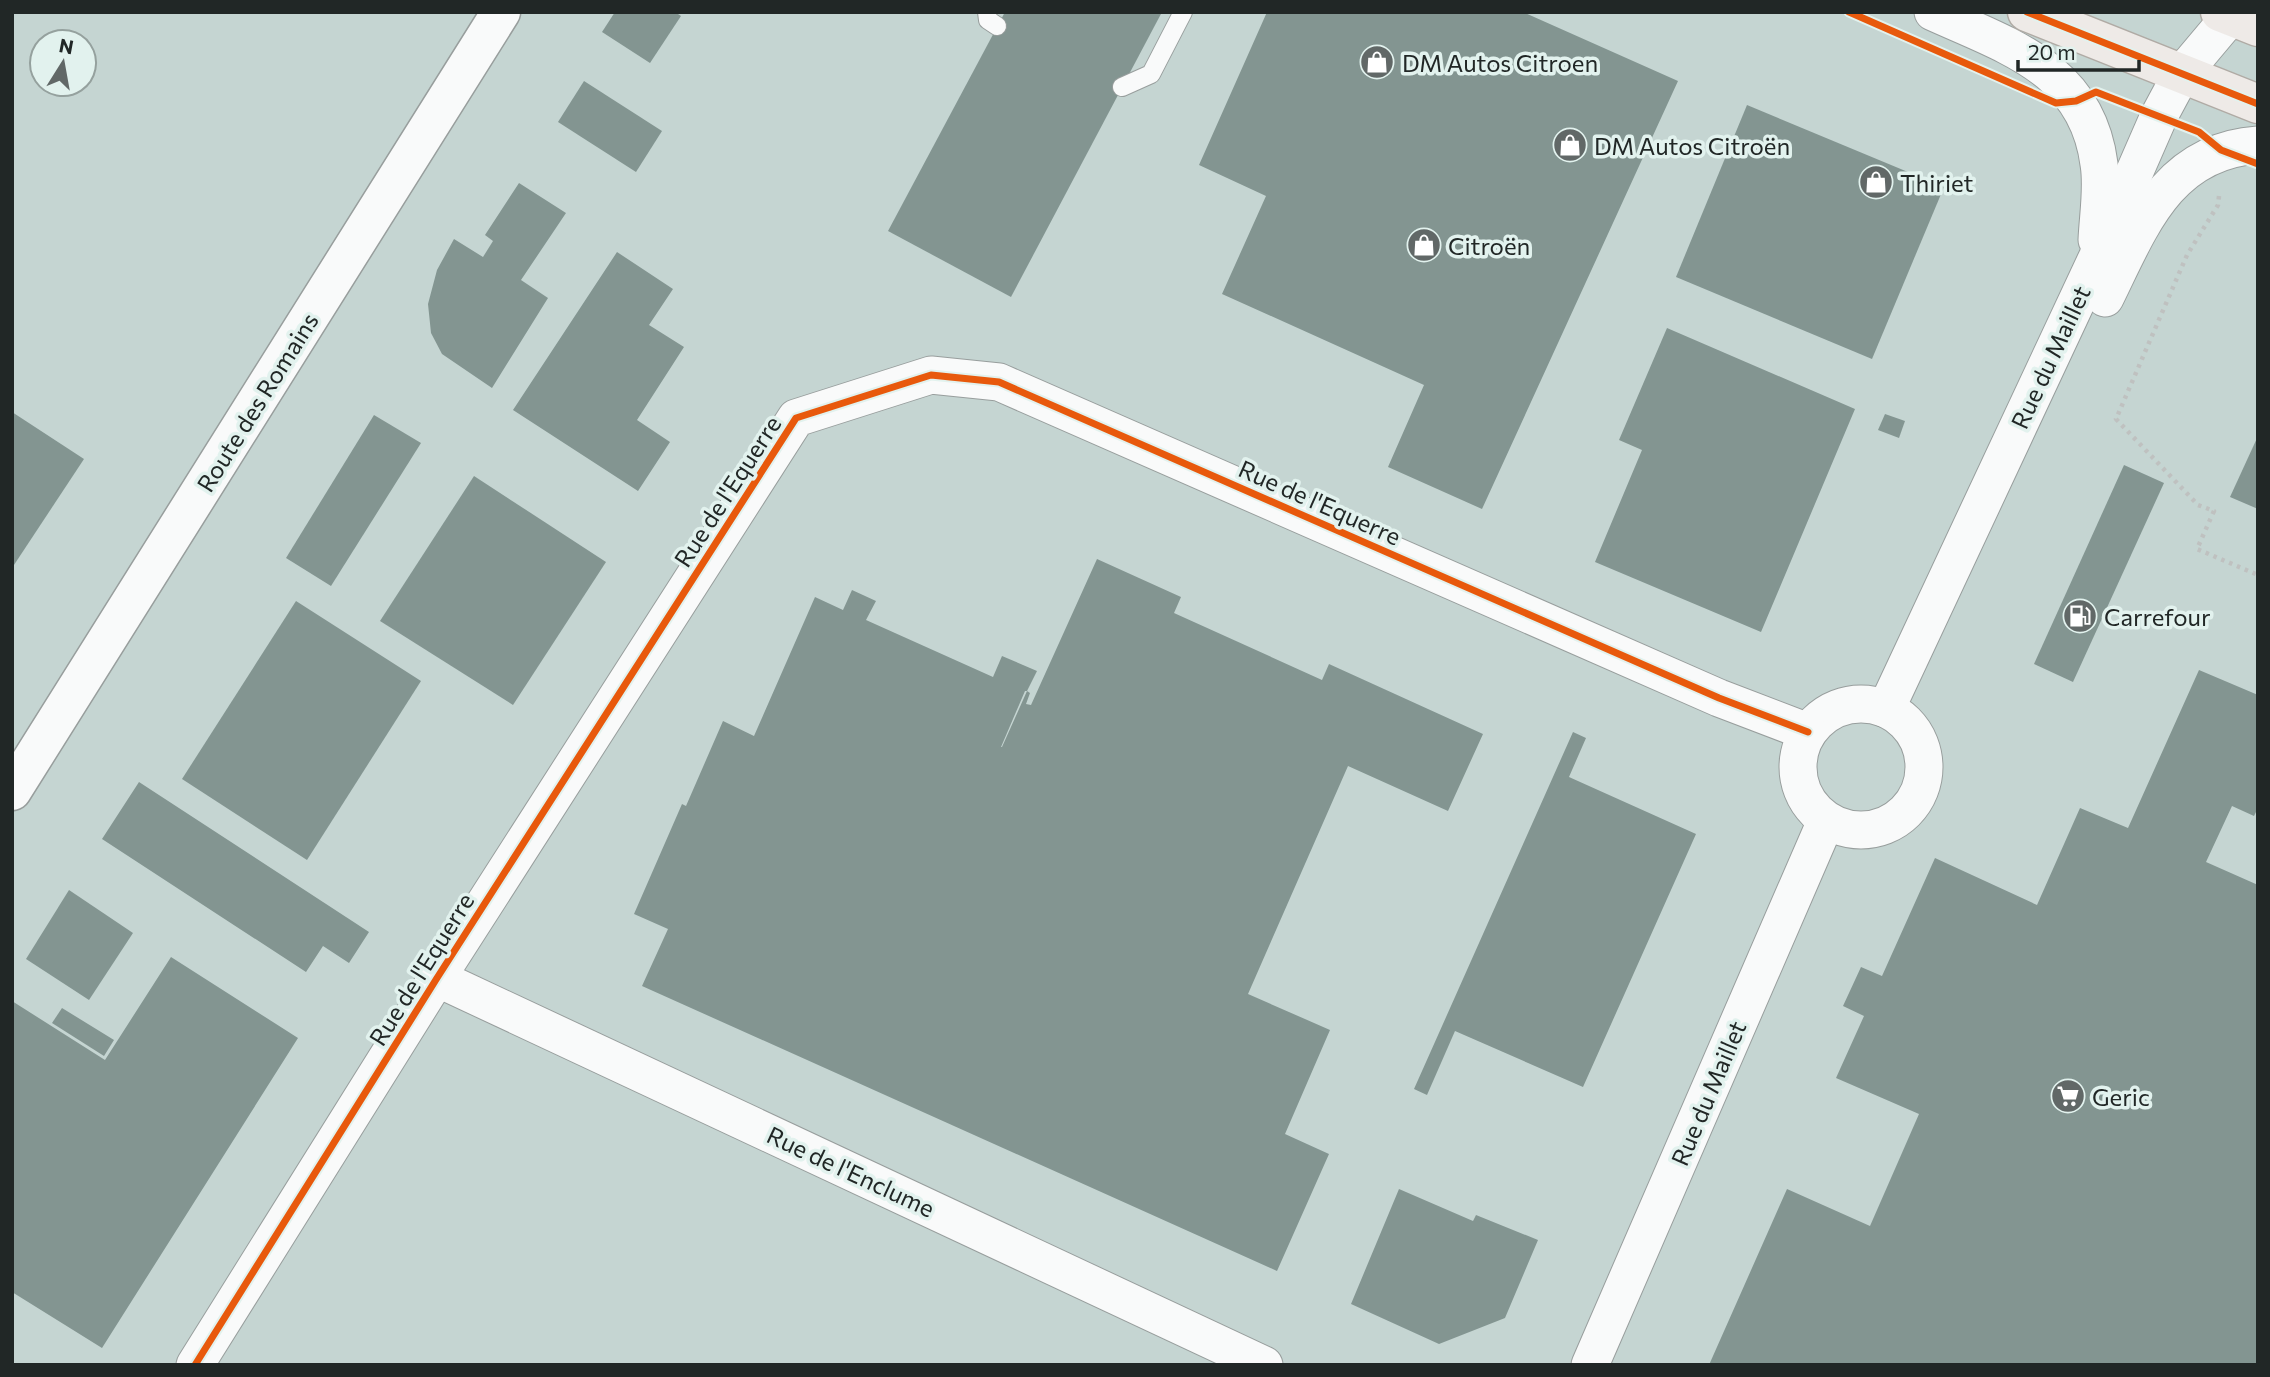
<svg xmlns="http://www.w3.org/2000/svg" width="2270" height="1377" font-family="Commissioner,sans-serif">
<rect width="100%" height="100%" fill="#d8e1df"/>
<path fill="#c5d5d2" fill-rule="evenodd" d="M 12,12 L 2258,12 L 2258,1365 L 12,1365 ZM 42,42 L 84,42 L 84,84 L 42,84 Z"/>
<g fill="#839591" fill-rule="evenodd">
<polygon points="615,12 675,12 681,16 650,63 602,32"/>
<polygon points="1005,12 1162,12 1011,297 888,231"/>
<polygon points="1267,12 1523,12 1678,81 1482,509 1388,467 1424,385 1222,294 1266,196 1199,165"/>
<polygon points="584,81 662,131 636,172 558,122"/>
<polygon points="1747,105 1944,187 1872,359 1676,277"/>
<polygon points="519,183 566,213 521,280 548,298 492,388 442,354 431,333 428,304 437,270 454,239 483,257 493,241 485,235"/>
<polygon points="617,252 673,289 649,325 684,347 637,420 670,442 638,491 513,410"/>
<polygon points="1667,328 1855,409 1761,632 1595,562 1642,450 1619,440"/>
<polygon points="12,412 84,459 12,568"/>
<polygon points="1885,414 1905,421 1899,438 1878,430"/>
<polygon points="374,415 421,443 331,586 286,558"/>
<polygon points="2258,436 2258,509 2230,497"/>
<polygon points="2124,465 2164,483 2073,682 2034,664"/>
<polygon points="474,476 606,562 513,705 380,621"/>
<path d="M 1097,559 L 1181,597 L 1174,613 L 1322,680 L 1329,664 L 1483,734 L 1448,811 L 1348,766 L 1248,994 L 1330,1030 L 1285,1134 L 1329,1154 L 1277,1271 L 642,986 L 668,929 L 634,914 L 682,804 L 686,806 L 723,721 L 754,736 L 815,597 L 843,610 L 852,590 L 876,601 L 866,620 L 993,677 L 1002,656 L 1037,671 L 1027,691 L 1030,693 L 1026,704 L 1031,705 ZM 1025,691 L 1027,691 L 1002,747 L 1001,747 Z"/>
<polygon points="296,601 421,681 307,860 182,779"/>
<polygon points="2199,670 2258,695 2258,808 2254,816 2232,806 2206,862 2258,885 2258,1365 1709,1365 1787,1189 1870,1226 1919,1114 1836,1078 1864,1016 1843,1006 1861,967 1882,976 1935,858 2037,905 2080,808 2128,828"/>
<polygon points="1573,732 1586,738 1569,777 1696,834 1583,1087 1455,1031 1427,1095 1414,1089"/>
<polygon points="139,782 369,932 349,963 323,946 306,972 102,839"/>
<polygon points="69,890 133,933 89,1000 26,959"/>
<polygon points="171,957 298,1038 102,1348 12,1292 12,1001 105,1060"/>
<polygon points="62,1008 114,1040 104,1056 52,1023"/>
<polygon points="1399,1189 1473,1221 1476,1215 1538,1240 1505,1318 1439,1344 1351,1304"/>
</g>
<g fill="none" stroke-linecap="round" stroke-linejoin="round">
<g stroke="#989e9d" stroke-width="20">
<g id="service">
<polyline points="987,12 988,20 997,26"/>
<polyline points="1122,87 1151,74 1183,12"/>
</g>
</g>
<g stroke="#989e9d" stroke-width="39">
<g id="minor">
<path d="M 1933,12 C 2008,46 2087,69 2099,164 C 2103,188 2098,216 2097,240"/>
<path d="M 2105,298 C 2140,227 2167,151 2258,145"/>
<circle cx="1861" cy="767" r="63"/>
<polyline points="1886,709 2097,258 2159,116 2181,75 2234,12"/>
<polyline points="437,978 1264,1365"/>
<polyline points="195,1365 437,978 796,418 931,375 999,382 1719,698 1808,732"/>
<polyline points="1590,1365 1826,821"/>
</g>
</g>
<g stroke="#989e9d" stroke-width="41">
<polyline id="tertiary" points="12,791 501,12"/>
</g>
<g stroke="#b0aba5" stroke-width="41">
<g id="primary">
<polyline points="2027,12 2258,104"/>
<polyline points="2220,12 2258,27"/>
</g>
</g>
<polyline stroke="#bfc1c0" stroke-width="4.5" stroke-dasharray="3.5 5" stroke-linecap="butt" points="2219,196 2218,205 2187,255 2116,419 2198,505 2214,511 2197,549 2258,575"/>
<use href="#service" stroke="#f9fafa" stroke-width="18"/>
<use href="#minor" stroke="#f9fafa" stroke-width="37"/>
<use href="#tertiary" stroke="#f9fafa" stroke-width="38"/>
<use href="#primary" stroke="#eeeae7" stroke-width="38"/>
<g stroke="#e2f2ee" stroke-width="11">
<g id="cycleway">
<polyline points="1849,12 2056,103 2076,101 2096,92 2199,132 2221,150 2258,164"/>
<polyline points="2027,12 2258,104"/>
<polyline points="195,1365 437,978 796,418 931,375 999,382 1719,698 1808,732"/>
</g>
</g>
<use href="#cycleway" stroke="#e8590c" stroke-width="7"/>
</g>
<defs>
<g id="shop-disc" transform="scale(1.75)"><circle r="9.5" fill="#616867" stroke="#e2f2ee"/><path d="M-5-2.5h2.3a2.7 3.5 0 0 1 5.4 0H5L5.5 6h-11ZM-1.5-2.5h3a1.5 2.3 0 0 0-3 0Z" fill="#fff"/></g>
<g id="fuel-disc" transform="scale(1.75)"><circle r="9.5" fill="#616867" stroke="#e2f2ee"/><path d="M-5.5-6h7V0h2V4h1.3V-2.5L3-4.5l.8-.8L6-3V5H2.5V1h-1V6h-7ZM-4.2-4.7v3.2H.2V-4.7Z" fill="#fff"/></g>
<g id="supermarket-disc" transform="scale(1.75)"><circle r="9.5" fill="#616867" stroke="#e2f2ee"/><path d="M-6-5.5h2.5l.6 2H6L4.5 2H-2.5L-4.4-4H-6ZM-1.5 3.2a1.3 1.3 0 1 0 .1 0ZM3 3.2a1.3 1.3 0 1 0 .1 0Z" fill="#fff"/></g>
</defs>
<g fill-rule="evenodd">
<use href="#shop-disc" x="1377" y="62"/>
<use href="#shop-disc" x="1570" y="145"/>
<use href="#shop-disc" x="1876" y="182"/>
<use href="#shop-disc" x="1424" y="245"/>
<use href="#fuel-disc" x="2080" y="616"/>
<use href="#supermarket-disc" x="2068" y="1096"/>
</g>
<g text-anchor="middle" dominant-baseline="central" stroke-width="7" stroke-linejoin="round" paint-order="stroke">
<g font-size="24" fill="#212726" stroke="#e2f2ee" text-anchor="start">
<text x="1402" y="62">DM Autos Citroen</text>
<text x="1594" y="145">DM Autos Citroën</text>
<text x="1900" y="182">Thiriet</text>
<text x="1448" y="245">Citroën</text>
<text x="2104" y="616">Carrefour</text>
<text x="2092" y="1096">Geric</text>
</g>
<g font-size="24" fill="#212726" stroke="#e2f2ee">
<text transform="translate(2050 357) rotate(-65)">Rue du Maillet</text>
<text transform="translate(257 402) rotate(-58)">Route des Romains</text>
<text transform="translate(727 491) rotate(-57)">Rue de l'Equerre</text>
<text transform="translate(1320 502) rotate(24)">Rue de l'Equerre</text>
<text transform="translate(421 969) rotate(-58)">Rue de l'Equerre</text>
<text transform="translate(1708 1093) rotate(-67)">Rue du Maillet</text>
<text transform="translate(851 1171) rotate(25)">Rue de l'Enclume</text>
</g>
</g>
<rect width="2270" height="1377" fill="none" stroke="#212726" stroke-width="28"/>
<g transform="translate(63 63) rotate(11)"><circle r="33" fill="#e2f2ee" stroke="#95a19e" stroke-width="2"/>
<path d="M0-5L12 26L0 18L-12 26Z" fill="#616867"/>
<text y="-10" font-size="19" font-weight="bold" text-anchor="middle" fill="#212726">N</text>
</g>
<path d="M2018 60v10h121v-10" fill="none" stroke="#212726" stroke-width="3.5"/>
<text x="2028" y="60" font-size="21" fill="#212726" stroke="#e2f2ee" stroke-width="5" paint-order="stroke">20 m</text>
</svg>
